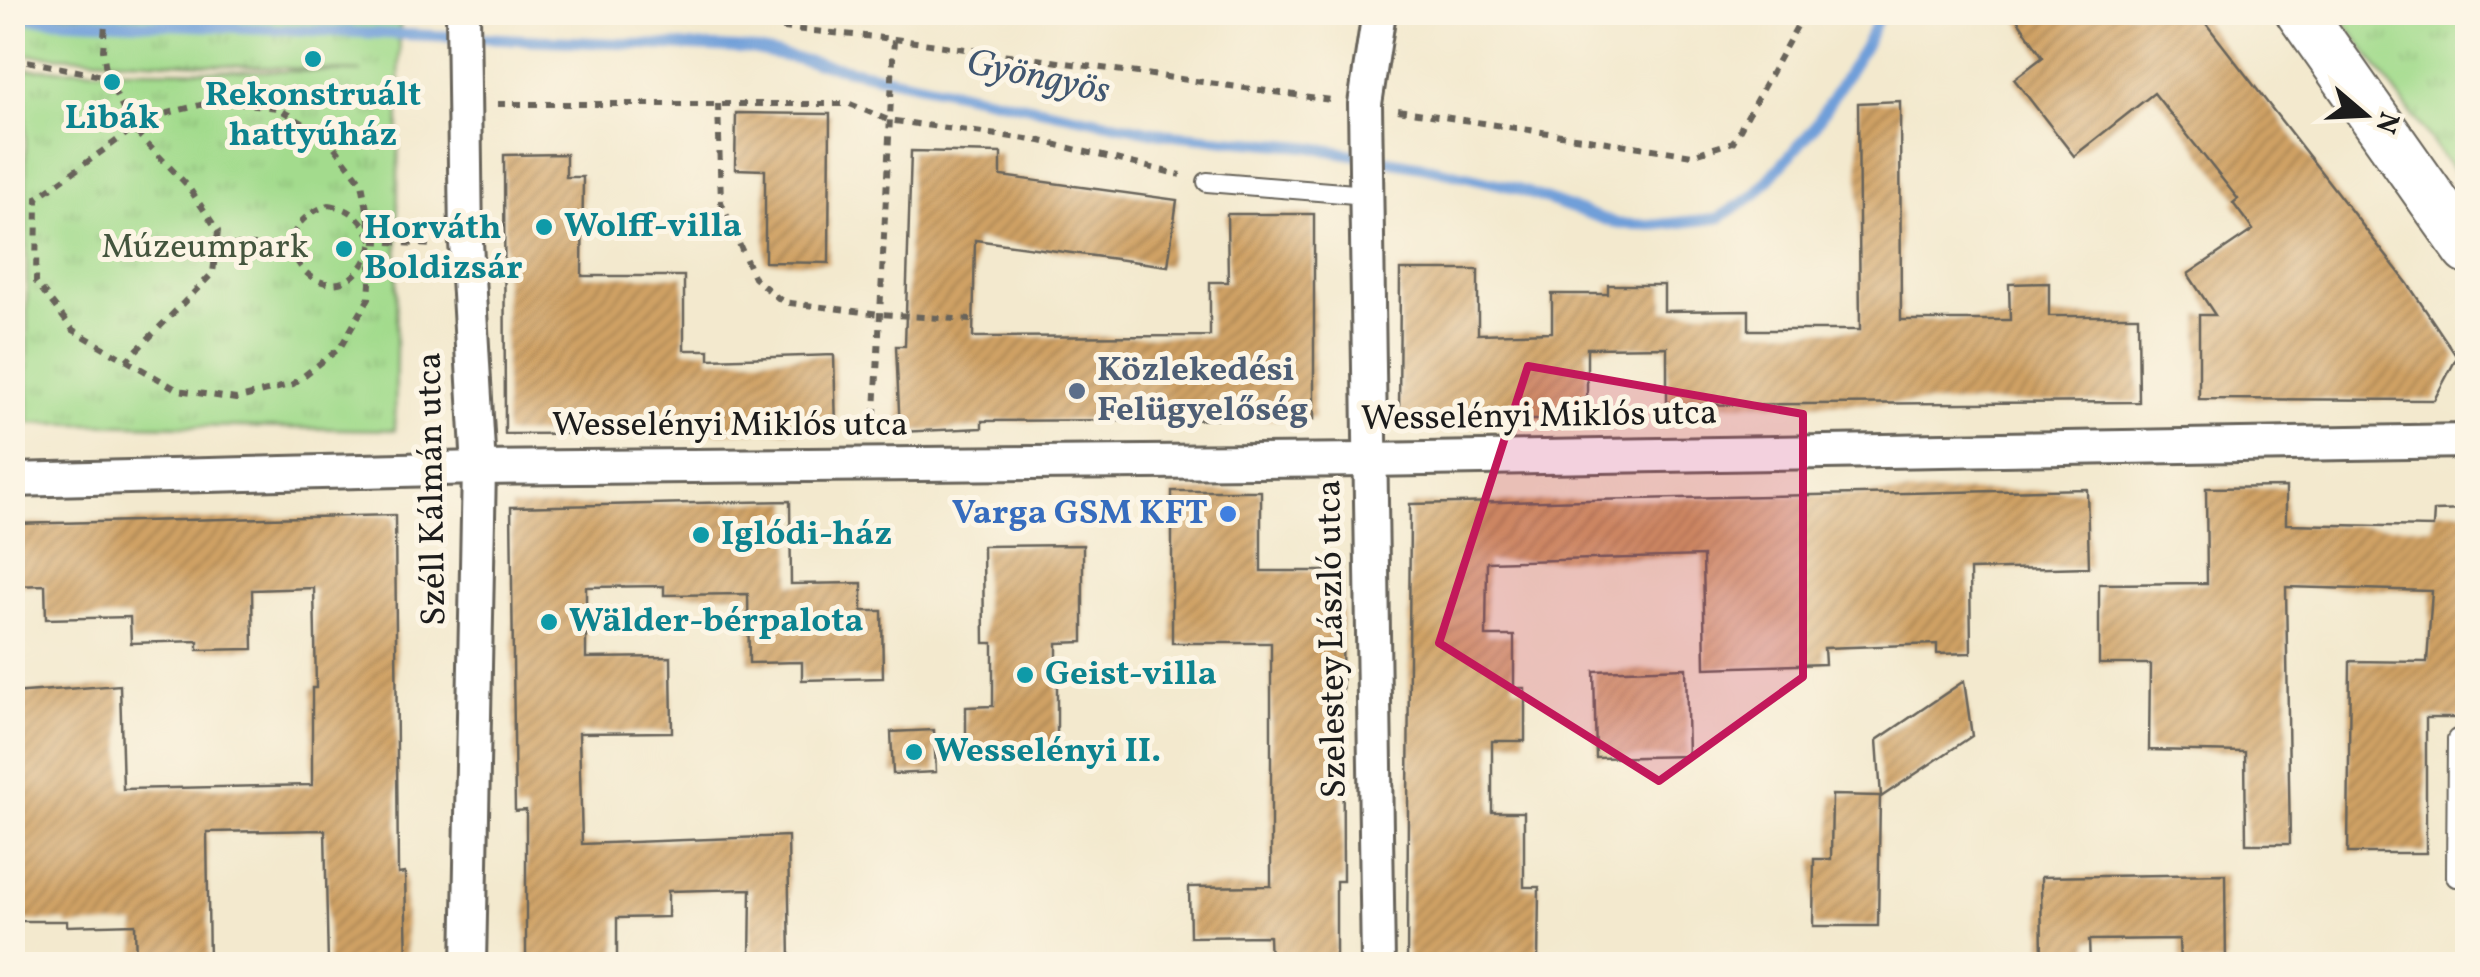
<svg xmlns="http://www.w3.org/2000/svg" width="2480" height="977" font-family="Vollkorn,serif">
<defs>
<pattern id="park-tufts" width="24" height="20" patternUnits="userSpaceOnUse" patternTransform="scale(2.5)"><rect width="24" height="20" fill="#a3db8d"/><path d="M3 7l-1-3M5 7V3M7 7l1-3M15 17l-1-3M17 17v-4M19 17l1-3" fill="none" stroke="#8cbb79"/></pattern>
<pattern id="building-hatch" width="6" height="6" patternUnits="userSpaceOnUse" patternTransform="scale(2.5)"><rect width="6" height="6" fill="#d0a265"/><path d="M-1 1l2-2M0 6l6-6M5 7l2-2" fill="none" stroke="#a88352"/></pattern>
</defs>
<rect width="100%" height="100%" fill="#fcf5e5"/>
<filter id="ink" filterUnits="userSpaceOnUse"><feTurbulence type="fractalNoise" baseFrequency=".01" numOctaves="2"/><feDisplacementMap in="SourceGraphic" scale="20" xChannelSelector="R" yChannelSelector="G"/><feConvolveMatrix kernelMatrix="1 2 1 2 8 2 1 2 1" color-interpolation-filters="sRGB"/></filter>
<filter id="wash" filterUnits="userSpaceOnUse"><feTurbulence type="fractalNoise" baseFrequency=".0048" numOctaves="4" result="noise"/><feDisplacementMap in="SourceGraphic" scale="40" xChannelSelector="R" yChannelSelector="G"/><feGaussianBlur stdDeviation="2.25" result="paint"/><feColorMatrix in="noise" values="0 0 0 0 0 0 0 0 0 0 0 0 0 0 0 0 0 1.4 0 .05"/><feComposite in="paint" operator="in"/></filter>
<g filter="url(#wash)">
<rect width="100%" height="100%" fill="#f3e9ce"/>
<g fill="url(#park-tufts)" stroke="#607c54" stroke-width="2.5">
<polygon points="12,13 400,13 395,430 28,423 25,69 362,72 13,54"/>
<polygon points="2338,13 2467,13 2467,190"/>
</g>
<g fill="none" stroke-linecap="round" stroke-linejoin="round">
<polyline stroke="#6f9fd9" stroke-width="11" points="12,18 749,49 1164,134 1310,147 1425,167 1508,186 1618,224 1656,225 1719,218 1755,195 1813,129 1866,44 1881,12"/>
</g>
<g id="blocks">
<g fill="url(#building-hatch)">
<polygon points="2012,12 2197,12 2408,284 2457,357 2434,400 2199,399 2199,315 2215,315 2188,274 2253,230 2233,203 2238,199 2154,93 2074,156 2014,79 2043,57"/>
<polygon points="1900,101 1901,320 2010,320 2009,284 2049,283 2049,316 2138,316 2139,402 1667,405 1667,347 1587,348 1587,420 1399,420 1400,270 1478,270 1478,334 1552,332 1552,294 1608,294 1608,285 1664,285 1664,311 1749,310 1749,330 1860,330 1858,103"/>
<polygon points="736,113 830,114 829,263 765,262 765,170 735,169"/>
<polygon points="911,151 1001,153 1001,176 1177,200 1168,266 975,240 973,337 1210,336 1210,282 1228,282 1227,214 1314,214 1314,419 982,421 982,428 900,432 896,346 905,346"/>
<polygon points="566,154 566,177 583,177 582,276 684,276 684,350 709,350 709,359 834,355 836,429 708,433 505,434 504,155"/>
<polygon points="2286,487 2286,524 2433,527 2434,511 2468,510 2468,718 2426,718 2426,853 2348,853 2350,661 2427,662 2432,591 2286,587 2290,844 2246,844 2245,752 2149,750 2150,664 2099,664 2099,584 2207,583 2206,488"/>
<polygon points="2087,489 2089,567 1970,570 1971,653 1937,654 1937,644 1824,648 1825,664 1705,668 1703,556 1487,562 1486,636 1514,636 1514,688 1525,688 1525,741 1492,741 1492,812 1524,812 1524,887 1539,887 1538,964 1407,964 1410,504"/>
<polygon points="1172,491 1261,491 1261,571 1342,571 1343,881 1336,881 1336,964 1270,964 1269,936 1190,937 1189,887 1271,886 1271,643 1172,643"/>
<polygon points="790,501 791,584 862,583 862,611 882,611 883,678 802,680 802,662 749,663 748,594 664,595 664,586 586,587 586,658 671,657 672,732 579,733 582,844 788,836 790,964 750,964 751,889 668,891 668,917 617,918 617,964 526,964 526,810 515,811 511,507"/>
<polygon points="395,515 398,874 405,873 407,964 328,964 325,830 207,832 209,964 136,964 135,924 67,926 67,921 12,921 12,693 120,685 123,789 312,785 312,688 316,688 314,588 252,590 253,649 198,650 198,641 131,643 130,617 46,619 45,585 12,586 12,524"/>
<polygon points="1083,545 1083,642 1057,643 1057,753 966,754 966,707 993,706 993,643 984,643 983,546"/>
<polygon points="1686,668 1688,756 1596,758 1594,671"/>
<polygon points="1964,681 1972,736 1881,797 1877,740"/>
<polygon points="934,730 936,772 893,774 891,732"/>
<polygon points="1832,795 1880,796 1878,926 1813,926 1814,859 1831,859"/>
<polygon points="2225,874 2226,964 2180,964 2179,939 2089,940 2090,964 2042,964 2041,877"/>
</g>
</g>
</g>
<g filter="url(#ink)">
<use href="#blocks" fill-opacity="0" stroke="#67645a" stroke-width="2.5"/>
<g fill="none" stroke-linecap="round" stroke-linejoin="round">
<g stroke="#67645a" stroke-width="22">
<g id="lane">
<polyline points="1207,182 1367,195"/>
<polyline points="2456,877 2457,739"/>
</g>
</g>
<g stroke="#67645a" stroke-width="38">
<g id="street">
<polyline points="463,12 466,242 479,468 469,964"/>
<polyline points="12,480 479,468 1369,460 2468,441"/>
<polyline points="1378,964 1365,104 1379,12"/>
</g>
</g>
<g stroke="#67645a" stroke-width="52">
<polyline id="secondary" points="2300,12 2468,250"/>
</g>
<g stroke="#67645a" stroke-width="6" stroke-dasharray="8 8" stroke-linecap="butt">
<polyline points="106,12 103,50 107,77 133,129 187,185 218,231 213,273 127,360"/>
<polyline points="623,12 894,39 1331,100"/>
<polyline points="12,58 107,77"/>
<polygon points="220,100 277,108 327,137 362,183 373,241 369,298 340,348 293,384 236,399 178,390 73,330 36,282 37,198 133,129 164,114"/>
<polyline points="498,104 850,104 888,120 1041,141 1181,175"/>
<polyline points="718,104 721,202 754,278 783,302 879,314 971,320"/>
<polyline points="1398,110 1692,155 1733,142 1805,12"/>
<path d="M 329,205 C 353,209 362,219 373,241 C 345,342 237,236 329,205 Z"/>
<polyline points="373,241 432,245"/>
<polyline points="216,245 292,245"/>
<polyline points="874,432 894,39"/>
</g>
<use href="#lane" stroke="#fff" stroke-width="18"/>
<use href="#street" stroke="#fff" stroke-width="32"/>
<use href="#secondary" stroke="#fff" stroke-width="48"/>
</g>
</g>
<path fill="#c2185b" fill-opacity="0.2" stroke="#c2185b" stroke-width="8" stroke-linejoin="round" d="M 1528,366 L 1803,414 L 1803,677 L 1659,781 L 1439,643 Z"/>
<g fill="#0f9aa8" stroke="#fcf5e5" stroke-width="4">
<circle cx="313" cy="59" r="10"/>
<circle cx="112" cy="82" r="10"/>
<circle cx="544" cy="227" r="10"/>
<circle cx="344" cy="249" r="10"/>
<circle cx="701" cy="535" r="10"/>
<circle cx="549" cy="622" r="10"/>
<circle cx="1025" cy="675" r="10"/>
<circle cx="914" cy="752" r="10"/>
</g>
<circle fill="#5c6f8a" stroke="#fcf5e5" stroke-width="4" cx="1077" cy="391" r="10"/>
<circle fill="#3f7fe0" stroke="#fcf5e5" stroke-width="4" cx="1228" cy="514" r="10"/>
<g text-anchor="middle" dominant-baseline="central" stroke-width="10" stroke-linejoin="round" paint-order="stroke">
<g font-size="35" font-weight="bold" fill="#0d838f" stroke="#fcf5e5" text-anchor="start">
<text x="313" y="96" text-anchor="middle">Rekonstruált<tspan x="313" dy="40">hattyúház</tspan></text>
<text x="112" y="119" text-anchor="middle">Libák</text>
<text x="564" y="227">Wolff-villa</text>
<text x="364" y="229">Horváth<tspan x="364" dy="40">Boldizsár</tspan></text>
<text x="721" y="535">Iglódi-ház</text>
<text x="569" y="622">Wälder-bérpalota</text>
<text x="1045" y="675">Geist-villa</text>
<text x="934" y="752">Wesselényi II.</text>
</g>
<g font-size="35" fill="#44553e" stroke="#fcf5e5">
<text x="205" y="248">Múzeumpark</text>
</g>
<g font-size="35" font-weight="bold" fill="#4e5e75" stroke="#fcf5e5" text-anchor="start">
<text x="1097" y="371">Közlekedési<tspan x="1097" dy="40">Felügyelőség</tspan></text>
</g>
<g font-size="35" fill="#1c1c1c" stroke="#fcf5e5">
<text transform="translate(1539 417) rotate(-1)">Wesselényi Miklós utca</text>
<text x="730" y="426">Wesselényi Miklós utca</text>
<text transform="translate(433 489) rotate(-91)">Széll Kálmán utca</text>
<text transform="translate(1333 639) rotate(-91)">Szelestey László utca</text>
</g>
<g font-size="35" font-weight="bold" fill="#366cbe" stroke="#fcf5e5" text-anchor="end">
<text x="1208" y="514">Varga GSM KFT</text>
</g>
<g font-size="38" font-style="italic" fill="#415771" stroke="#fcf5e5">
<text transform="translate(1038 78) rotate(12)">Gyöngyös</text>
</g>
</g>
<rect width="2480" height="977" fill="none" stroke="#fcf5e5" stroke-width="50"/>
<g transform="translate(2365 115) rotate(109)" stroke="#fcf5e5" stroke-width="8" paint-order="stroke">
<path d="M0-8L18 38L0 25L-18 38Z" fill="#1c1c1c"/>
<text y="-15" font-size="28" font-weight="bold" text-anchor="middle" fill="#1c1c1c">N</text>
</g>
</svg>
